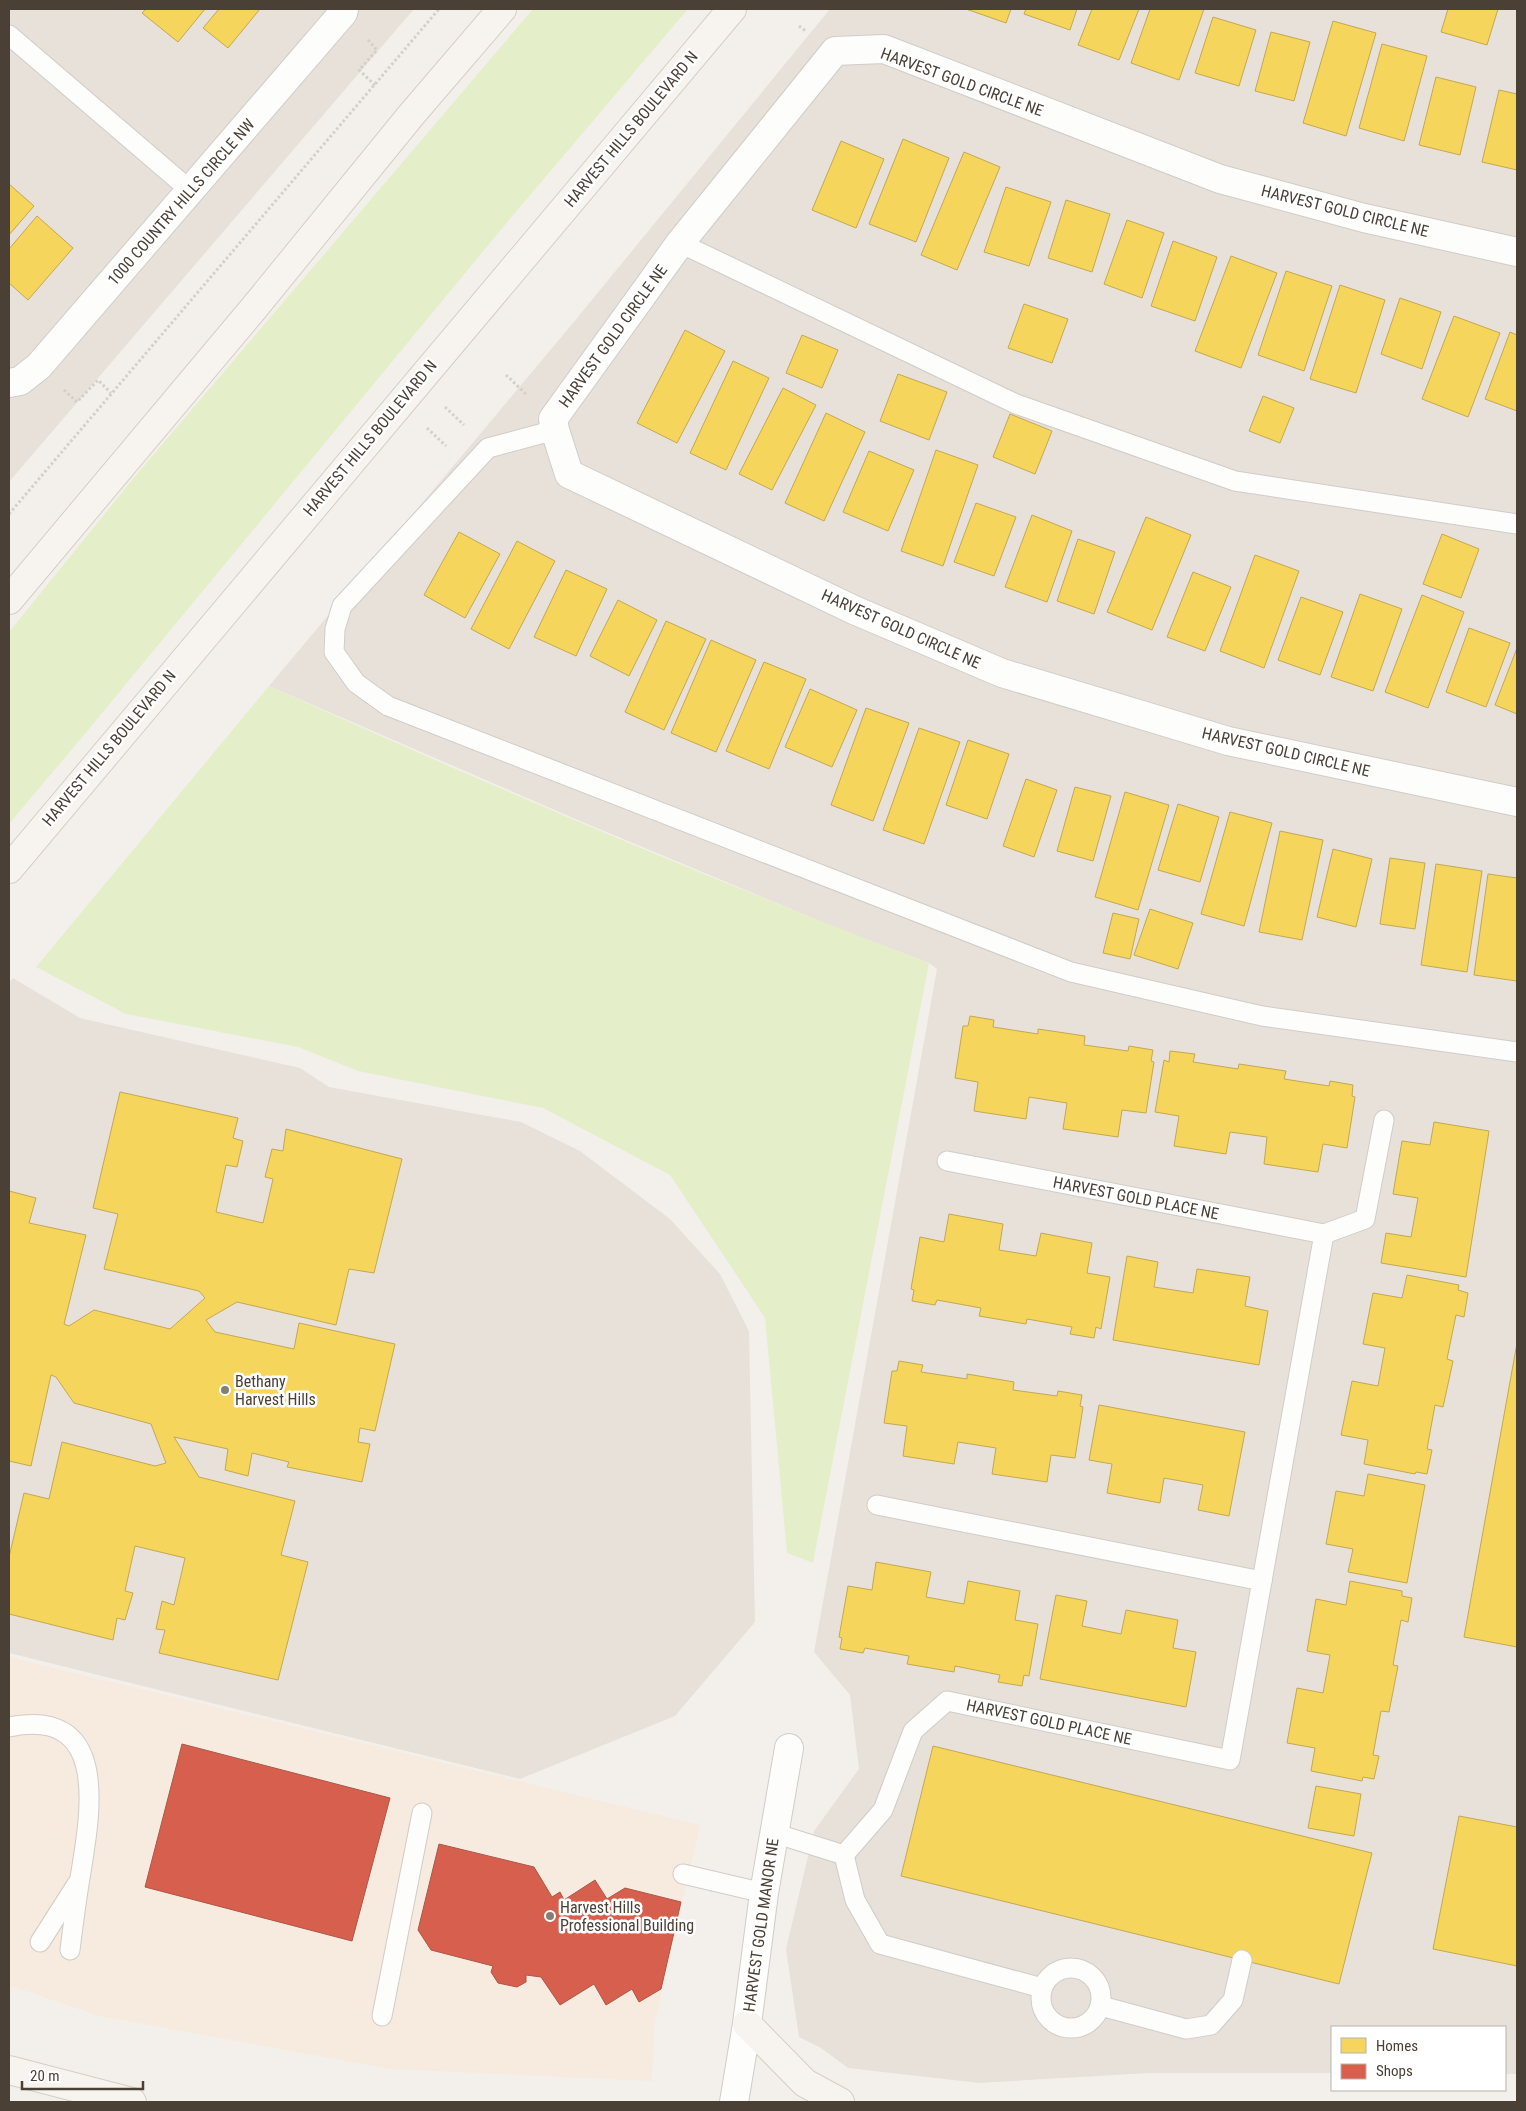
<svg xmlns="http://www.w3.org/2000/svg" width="1526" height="2111" font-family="'Roboto Condensed',sans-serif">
<rect width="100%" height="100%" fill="#f3f0ec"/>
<g fill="#e8e1d9">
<polygon points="9,9 414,9 9,482"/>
<polygon points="830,9 1517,9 1517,2074 1505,2074 1505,2027 1332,2027 1332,2073 1150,2073 979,2083 848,2068 821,2048 799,2037 786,1949 814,1831 859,1769 850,1695 814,1652 937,969 929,963 834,927 580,821 269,686 573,323"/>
<polygon points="13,978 80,1018 300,1068 329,1087 521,1122 580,1151 670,1219 720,1274 749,1331 755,1622 675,1716 520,1779 9,1653 9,983"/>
</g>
<polygon fill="#f7eade" points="9,1657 700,1825 654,2026 652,2081 391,2069 99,2016 9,1985"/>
<g fill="#e4efc9">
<polygon points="533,9 688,9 509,220 84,735 9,824 9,632 137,474"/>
<path d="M 269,686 C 486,784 706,878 929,963 L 813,1563 L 787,1553 L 765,1318 L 670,1175 L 543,1108 L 358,1071 L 298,1047 L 126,1014 L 36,967 Z"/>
</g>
<g fill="#f6d55c" stroke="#c3a851">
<polygon points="146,9 205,9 178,42 142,13"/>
<polygon points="219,9 260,9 228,48 203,28"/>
<polygon points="966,9 1011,9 1006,23"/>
<polygon points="1026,9 1077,9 1070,30 1024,14"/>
<polygon points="1092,9 1139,9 1119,60 1078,45"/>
<polygon points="1150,9 1204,9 1179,80 1131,63"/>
<polygon points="1448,9 1498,9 1487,45 1441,32"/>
<polygon points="1213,17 1256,30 1239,86 1195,73"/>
<polygon points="1333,21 1376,33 1346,136 1303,123"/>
<polygon points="1271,32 1310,42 1294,101 1255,91"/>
<polygon points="1382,44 1427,56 1404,141 1359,128"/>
<polygon points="1436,77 1476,87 1460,155 1419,145"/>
<polygon points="1499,90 1517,94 1517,170 1482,162"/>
<polygon points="903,139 949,158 916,242 869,224"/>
<polygon points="841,141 884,159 856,228 812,210"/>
<polygon points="964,152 1000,167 957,270 921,255"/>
<polygon points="9,184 34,206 9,235"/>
<polygon points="1006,187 1051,202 1029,266 984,252"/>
<polygon points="1066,200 1110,214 1092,272 1048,258"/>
<polygon points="37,216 73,248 28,300 9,283 9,249"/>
<polygon points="1127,220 1164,233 1142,298 1104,284"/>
<polygon points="1173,241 1217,257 1195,321 1151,306"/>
<polygon points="1231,256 1277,273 1241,368 1195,351"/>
<polygon points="1286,271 1332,286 1304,371 1258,355"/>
<polygon points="1340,285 1385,300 1356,393 1310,379"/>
<polygon points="1400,298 1441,312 1422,369 1381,354"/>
<polygon points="1024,304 1068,319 1052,363 1008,348"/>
<polygon points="1454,316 1500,333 1468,417 1422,399"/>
<polygon points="685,330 725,351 677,443 637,423"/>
<polygon points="1510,332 1517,335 1517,411 1485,399"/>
<polygon points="802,335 838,350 822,388 786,373"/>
<polygon points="733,361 769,378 726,470 690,453"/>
<polygon points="898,374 947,392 929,440 880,421"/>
<polygon points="783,388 816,405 772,490 739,474"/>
<polygon points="1263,396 1294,408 1280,443 1249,431"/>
<polygon points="826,413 865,432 824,521 785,503"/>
<polygon points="1010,414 1052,431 1035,474 993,457"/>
<polygon points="936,450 978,465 943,566 901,551"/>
<polygon points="869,451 914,470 888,531 843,512"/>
<polygon points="976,503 1016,517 994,576 954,562"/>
<polygon points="1032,515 1072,531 1047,602 1005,587"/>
<polygon points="1146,517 1191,535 1152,630 1107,612"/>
<polygon points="459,532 500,554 465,618 424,595"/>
<polygon points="1442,534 1479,549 1461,598 1423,584"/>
<polygon points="1078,539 1115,552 1094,614 1057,601"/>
<polygon points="517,541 555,561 509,649 471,629"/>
<polygon points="1255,555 1299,571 1264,668 1220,651"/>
<polygon points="566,570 607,589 576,656 534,637"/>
<polygon points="1193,572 1231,587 1205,651 1167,637"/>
<polygon points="1360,594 1402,609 1373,691 1331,677"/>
<polygon points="1422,595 1464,612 1428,708 1385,692"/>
<polygon points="1301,597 1343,612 1320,675 1278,660"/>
<polygon points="618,600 657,620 629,676 590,656"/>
<polygon points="666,621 706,639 664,730 625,712"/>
<polygon points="1469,628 1510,643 1486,707 1446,692"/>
<polygon points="711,640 756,660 716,752 671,733"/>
<polygon points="1517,648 1517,714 1495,705"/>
<polygon points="764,662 806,679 769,769 726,751"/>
<polygon points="810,689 857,710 832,767 785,747"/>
<polygon points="866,708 909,723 873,821 831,805"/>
<polygon points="919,728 960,742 924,844 883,830"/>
<polygon points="968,740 1009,754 987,819 946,805"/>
<polygon points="1026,779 1057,790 1034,857 1003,846"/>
<polygon points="1075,787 1111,796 1093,861 1057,851"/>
<polygon points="1125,792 1169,805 1138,910 1095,897"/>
<polygon points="1178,804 1219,817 1200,882 1158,870"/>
<polygon points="1230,812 1272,823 1244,926 1201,914"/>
<polygon points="1280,831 1323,840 1302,940 1259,932"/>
<polygon points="1333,849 1372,859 1356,927 1317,917"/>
<polygon points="1390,858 1425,863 1415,929 1380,924"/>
<polygon points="1436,864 1482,871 1467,972 1421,965"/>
<polygon points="1488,874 1517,878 1517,981 1474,975"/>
<polygon points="1150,909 1193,923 1178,969 1134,955"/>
<polygon points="1113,913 1139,919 1130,959 1103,953"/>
<polygon points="970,1016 994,1020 993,1027 1038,1034 1038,1029 1085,1036 1084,1045 1128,1051 1129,1046 1153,1050 1151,1061 1154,1062 1146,1113 1122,1110 1118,1137 1063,1129 1067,1103 1029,1097 1026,1119 974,1111 978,1082 955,1078 963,1026 968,1026"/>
<polygon points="1170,1051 1195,1054 1193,1062 1238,1069 1239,1064 1286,1071 1284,1079 1329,1086 1330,1081 1353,1085 1352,1096 1355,1097 1347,1148 1323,1144 1318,1172 1264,1164 1267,1137 1230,1132 1226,1154 1174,1146 1179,1116 1155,1112 1164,1060 1169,1062"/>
<polygon points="120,1092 238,1118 233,1138 243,1141 237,1167 226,1165 216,1212 263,1223 273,1179 265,1177 272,1149 283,1151 286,1129 402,1159 374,1273 349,1269 336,1325 237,1302 206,1320 215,1332 294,1349 299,1323 395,1344 375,1431 360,1428 358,1442 370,1444 362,1482 287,1467 289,1462 252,1453 248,1476 225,1470 228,1449 174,1437 199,1477 295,1501 281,1555 308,1562 278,1680 159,1653 165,1630 156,1629 162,1601 174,1605 185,1558 135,1546 125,1591 133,1593 125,1620 117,1618 113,1640 9,1614 9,1557 24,1493 49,1499 62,1442 155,1466 166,1463 151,1424 74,1403 56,1377 51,1375 31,1466 9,1461 9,1191 36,1198 29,1223 86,1235 64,1324 69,1326 94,1310 170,1329 205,1298 199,1291 104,1269 118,1214 93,1208"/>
<polygon points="1434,1122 1489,1131 1466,1277 1381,1263 1386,1233 1411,1237 1418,1198 1393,1194 1402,1141 1430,1145"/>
<polygon points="949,1214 1003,1224 999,1250 1036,1256 1041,1233 1092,1243 1087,1273 1110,1277 1101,1329 1096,1327 1094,1338 1070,1334 1072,1327 1027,1319 1026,1324 979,1316 981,1308 937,1300 935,1305 912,1301 914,1290 911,1289 920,1237 944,1242"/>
<polygon points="1127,1256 1158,1262 1154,1287 1193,1293 1197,1269 1250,1277 1245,1306 1268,1311 1259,1365 1113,1340"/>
<polygon points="1407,1275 1459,1285 1458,1290 1468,1293 1464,1317 1456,1315 1447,1359 1453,1361 1443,1407 1435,1405 1427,1449 1432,1450 1427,1474 1416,1472 1415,1474 1364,1464 1368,1440 1341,1435 1352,1381 1378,1386 1385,1348 1363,1344 1373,1293 1402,1298"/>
<polygon points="1517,1343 1517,1647 1464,1637"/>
<polygon points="899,1361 923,1365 921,1372 967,1379 967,1374 1014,1382 1013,1390 1057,1396 1058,1391 1082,1395 1080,1406 1083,1407 1075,1458 1051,1455 1047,1482 992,1474 996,1448 958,1442 954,1464 903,1456 907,1426 884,1423 892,1371 897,1371"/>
<polygon points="1099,1405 1245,1432 1229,1516 1198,1510 1203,1485 1164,1478 1160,1503 1107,1493 1112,1464 1089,1460"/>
<polygon points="1368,1474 1425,1485 1407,1583 1348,1572 1353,1549 1326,1544 1336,1491 1364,1496"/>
<polygon points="876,1562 931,1572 926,1597 964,1604 968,1581 1020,1591 1015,1620 1038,1624 1029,1676 1024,1675 1022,1686 998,1682 1000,1675 955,1666 954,1672 907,1664 909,1656 865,1648 863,1653 840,1649 842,1638 839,1637 848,1586 872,1590"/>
<polygon points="1350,1581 1402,1591 1402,1596 1412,1598 1408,1622 1401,1620 1393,1665 1398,1666 1389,1712 1381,1711 1373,1755 1379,1756 1374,1779 1363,1777 1362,1781 1311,1771 1315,1748 1287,1743 1297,1688 1323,1693 1330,1655 1307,1651 1316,1599 1346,1605"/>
<polygon points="1056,1595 1087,1601 1082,1626 1121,1634 1126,1610 1178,1620 1173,1648 1196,1652 1186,1707 1040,1679"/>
<polygon points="933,1746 1372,1853 1339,1984 901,1876"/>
<polygon points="1316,1786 1361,1794 1354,1836 1308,1828"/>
<polygon points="1459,1816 1517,1827 1517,1966 1433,1949"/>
</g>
<g fill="#d6604d" stroke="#ac5646">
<polygon points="182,1744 390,1798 352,1941 145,1887"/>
<polygon points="439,1844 534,1867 552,1897 560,1892 564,1900 595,1880 607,1899 625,1888 681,1902 661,1989 639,2002 632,1989 606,2005 594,1984 560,2005 541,1977 526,1975 526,1982 517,1987 498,1983 491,1972 493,1966 431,1950 418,1930"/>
</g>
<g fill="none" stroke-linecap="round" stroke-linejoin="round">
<g stroke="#d0ccc8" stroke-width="21">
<g id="lane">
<polyline points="9,35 191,191"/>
<polyline points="680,243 1016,404 1235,481 1517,524"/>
<polyline points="555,430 488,448 342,606 335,629 334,652 356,683 388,706 1071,972 1262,1016 1517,1052"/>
<polyline points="947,1161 1324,1234"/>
<polyline points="877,1505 1262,1581"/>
<path d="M 9,1727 C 112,1706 90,1816 80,1878 C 76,1902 73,1926 70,1950"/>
<polyline points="774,1833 844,1855 883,1810 913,1731 947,1701 1230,1760 1324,1234 1365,1219 1384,1120"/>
<polyline points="844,1855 855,1900 880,1944 1042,1988"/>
<polyline points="683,1874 764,1893"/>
<polyline points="40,1942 77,1884"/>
<circle cx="1071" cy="1998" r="30"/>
<polyline points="1101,2006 1186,2029 1211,2025 1233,2000 1242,1960"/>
<polyline points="382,2016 422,1813"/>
</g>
</g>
<g stroke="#d0ccc8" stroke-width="30">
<g id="street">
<polyline points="1517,252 1364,218 1220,179 884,49 835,51 680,243 553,419 555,430 569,474 854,610 1002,673 1228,741 1517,802"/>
<polyline points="9,383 20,381 39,366 343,13 344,9"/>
<polyline points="734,2102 747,2024 764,1893 789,1748"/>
</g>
</g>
<g stroke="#d5cec3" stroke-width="30">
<g id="secondary">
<polyline points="9,600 254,308 412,114 502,9"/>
<polyline points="9,869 732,9"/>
<polyline points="747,2024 805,2083 840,2102"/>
<polyline points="9,2070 132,2102"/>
</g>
</g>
<g stroke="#d3d0ca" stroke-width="3" stroke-dasharray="2.5 2.5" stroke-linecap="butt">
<polyline points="799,26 807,32"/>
<polyline points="368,40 377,50 359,70 375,85"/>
<polyline points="506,375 527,395"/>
<polyline points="64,390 77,402 98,380 111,393"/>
<polyline points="445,407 464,425"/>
<polyline points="427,428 446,446"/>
<polyline points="9,514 439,9"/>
</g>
<use href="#lane" stroke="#fdfdfc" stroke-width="19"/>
<use href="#street" stroke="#fdfdfc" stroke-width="28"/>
<use href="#secondary" stroke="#f7f4f0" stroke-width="28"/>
</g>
<g fill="#867e76" stroke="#fff" stroke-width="2">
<circle cx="225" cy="1390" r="5"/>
<circle cx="550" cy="1916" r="5"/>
</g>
<g text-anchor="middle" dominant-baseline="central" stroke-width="5" stroke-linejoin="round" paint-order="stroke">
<g font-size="16" fill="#4b4036" stroke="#fff">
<text transform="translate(962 82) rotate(20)">HARVEST GOLD CIRCLE NE</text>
<text transform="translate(631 129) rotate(-50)">HARVEST HILLS BOULEVARD N</text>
<text transform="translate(181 202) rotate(-49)">1000 COUNTRY HILLS CIRCLE NW</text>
<text transform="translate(1345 211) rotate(14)">HARVEST GOLD CIRCLE NE</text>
<text transform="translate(613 336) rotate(-54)">HARVEST GOLD CIRCLE NE</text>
<text transform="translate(370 438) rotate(-50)">HARVEST HILLS BOULEVARD N</text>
<text transform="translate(901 629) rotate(24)">HARVEST GOLD CIRCLE NE</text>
<text transform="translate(109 748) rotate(-50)">HARVEST HILLS BOULEVARD N</text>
<text transform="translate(1286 752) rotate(13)">HARVEST GOLD CIRCLE NE</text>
<text transform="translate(1136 1198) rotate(11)">HARVEST GOLD PLACE NE</text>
<text transform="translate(1049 1722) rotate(12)">HARVEST GOLD PLACE NE</text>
<text transform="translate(761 1925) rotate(-82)">HARVEST GOLD MANOR NE</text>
</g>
<g font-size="16" fill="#4b4036" stroke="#fff" text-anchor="start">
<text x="235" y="1381">Bethany<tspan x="235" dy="18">Harvest Hills</tspan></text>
<text x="560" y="1907">Harvest Hills<tspan x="560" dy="18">Professional Building</tspan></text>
</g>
</g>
<rect width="1526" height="2111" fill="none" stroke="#4b4036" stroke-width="20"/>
<rect x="1331" y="2026" width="175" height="65" fill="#ffffff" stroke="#b7b3af"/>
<rect x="1341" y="2038" width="25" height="15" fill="#f6d55c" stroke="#b7b3af"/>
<text x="1376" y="2051" font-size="15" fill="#4b4036">Homes</text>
<rect x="1341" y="2064" width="25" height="15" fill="#d6604d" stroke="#b7b3af"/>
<text x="1376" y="2076" font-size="15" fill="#4b4036">Shops</text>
<path d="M22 2081v8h121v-8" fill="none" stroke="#4b4036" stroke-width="2.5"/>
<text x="30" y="2081" font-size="15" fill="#4b4036" stroke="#ffffff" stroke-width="4" paint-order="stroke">20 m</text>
</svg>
